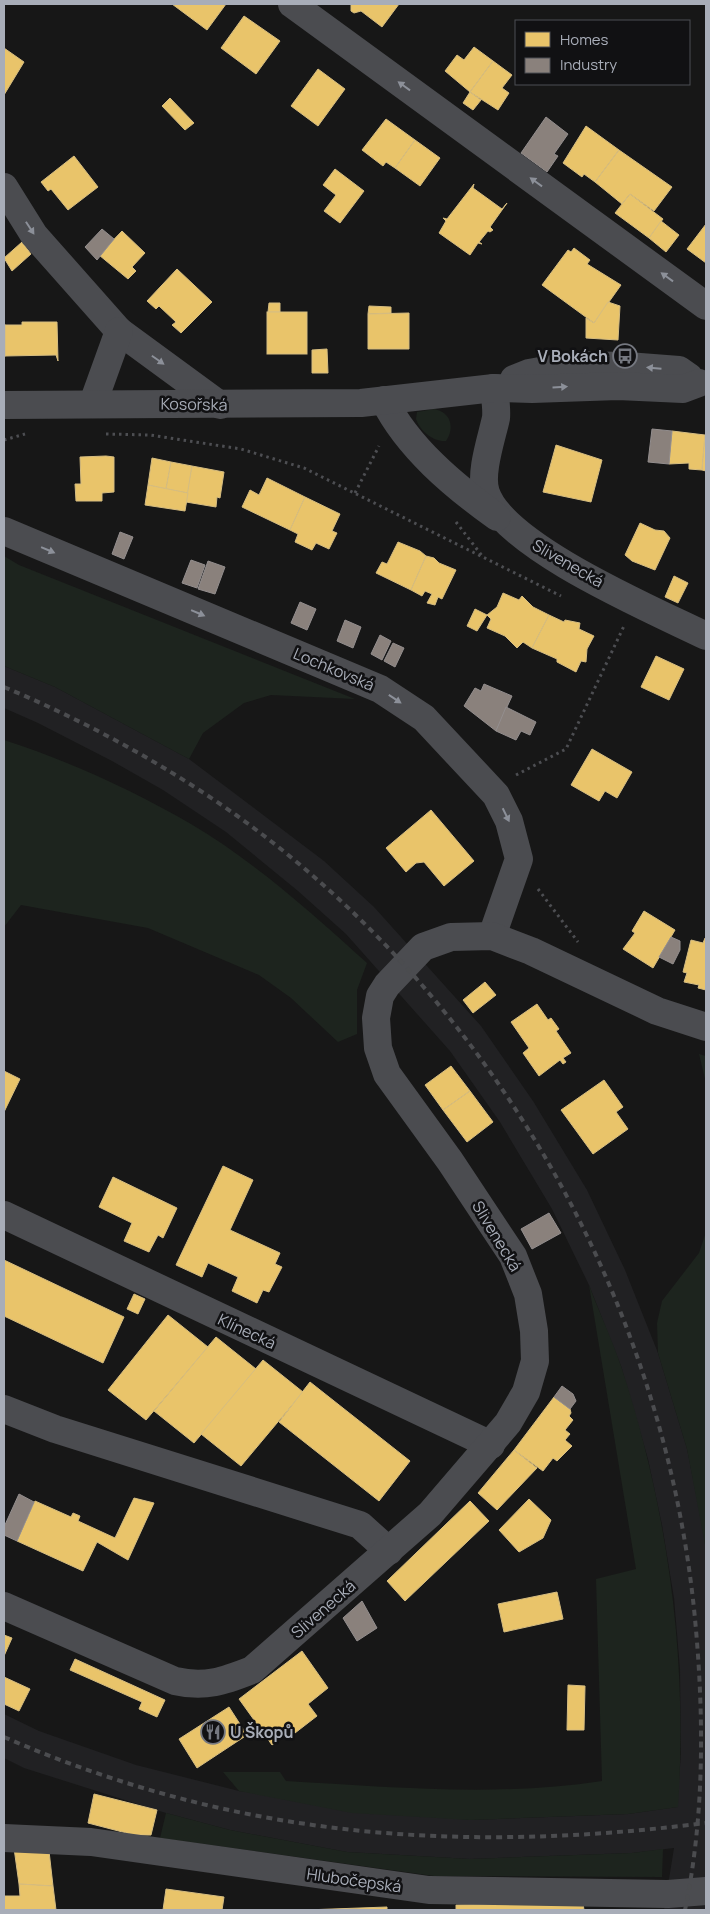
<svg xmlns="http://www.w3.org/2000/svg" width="710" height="1914" font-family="Manrope,sans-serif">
<rect width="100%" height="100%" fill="#171717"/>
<polygon fill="#212123" points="4,666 55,687 189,759 324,861 374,907 481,1026 533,1101 587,1190 625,1270 658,1353 687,1449 701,1518 706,1550 705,1910 664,1910 674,1848 632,1853 470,1859 347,1852 230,1830 166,1813 24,1768 4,1758 4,1714 39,1731 136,1765 239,1791 470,1820 628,1814 677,1807 681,1753 680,1669 674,1598 662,1525 648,1459 621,1366 589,1285 552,1209 500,1122 450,1051 346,934 298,891 226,832 163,790 112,761 38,723 4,708"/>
<g fill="#1d241e">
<path d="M 434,409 C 451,412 455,428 446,441 C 433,442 420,431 416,419 L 417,412 Z"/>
<polygon points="4,556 19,565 355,699 271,695 244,703 203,733 189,759 55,687 4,666"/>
<path d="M 4,740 C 69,761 132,790 191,824 C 255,862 312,913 367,963 L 357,990 L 357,1034 L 338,1042 L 291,998 L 259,975 L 148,928 L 21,905 L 4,927 Z"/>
<polygon points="699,1054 706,1056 706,1083"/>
<polygon points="706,1232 706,1550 687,1449 658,1353 657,1323 662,1301 699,1253"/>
<path d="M 589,1285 C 599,1312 612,1339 621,1366 C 668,1509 688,1658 678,1807 L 628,1814 L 470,1820 L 352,1813 L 239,1791 L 223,1772 L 280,1772 L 286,1781 C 390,1787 498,1797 602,1781 L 596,1579 L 636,1569 Z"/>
<polygon points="166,1813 230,1830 347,1852 470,1859 632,1853 663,1849 662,1877 434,1876 160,1838"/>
</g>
<g fill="#e9c46a" stroke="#d6bd81">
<polygon points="172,4 226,4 207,30"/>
<polygon points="351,4 399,4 382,27 361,11 354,13 351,11"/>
<polygon points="244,16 280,41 256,74 221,48"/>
<polygon points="474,47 493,61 470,92 445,71 457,55 464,60"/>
<polygon points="4,48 24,62 4,95"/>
<polygon points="493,61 512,75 502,88 509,93 498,110 470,92"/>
<polygon points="318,69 345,89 318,126 291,106"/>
<polygon points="470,92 481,100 473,110 463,103"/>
<polygon points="170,98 194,123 185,130 162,106"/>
<polygon points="386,119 415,140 395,168 386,162 383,166 362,150"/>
<polygon points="586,126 619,150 595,182 584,174 582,177 563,163"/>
<polygon points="415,140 440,158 420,186 395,168"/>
<polygon points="619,150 672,187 654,211 630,194 622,204 595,182"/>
<polygon points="74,156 98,187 68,210 51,189 48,191 41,182"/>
<polygon points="335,169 364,191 340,223 324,211 336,195 323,185"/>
<polygon points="474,184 473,188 502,209 507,203 490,227 493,230 490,232 488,231 479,242 482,244 478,243 470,255 439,233 446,221 443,218 447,219"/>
<polygon points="630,194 663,219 649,238 615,213"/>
<polygon points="661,221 679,235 666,252 649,238"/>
<polygon points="706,224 706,263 687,249"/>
<polygon points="122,231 145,253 132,267 136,271 128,279 99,255"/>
<polygon points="22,242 31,254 12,271 4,258"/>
<polygon points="574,248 590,260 587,264 621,285 594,323 542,285 568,250 571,252"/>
<polygon points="177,269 212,302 181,333 172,325 176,322 159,306 156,309 147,301"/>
<polygon points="608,302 620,306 618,340 586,338 586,318 594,323"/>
<polygon points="269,303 280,303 280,312 268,312"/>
<polygon points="369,306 391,307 391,313 368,314"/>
<rect x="267" y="312" width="40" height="42"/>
<polygon points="409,313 409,349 368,349 368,314"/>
<polygon points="22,322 57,322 58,361 56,355 5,356 5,325 22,325"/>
<rect x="4" y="325" width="1" height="31"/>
<polygon points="327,349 328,373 312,373 312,350"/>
<polygon points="672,431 705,435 702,470 689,469 689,463 669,464"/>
<polygon points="705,435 706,435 706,471 702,470"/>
<polygon points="556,445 602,460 591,502 543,492"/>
<polygon points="106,456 114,457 114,492 102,493 102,501 76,501 75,484 81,484 80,457"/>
<polygon points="152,458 171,462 166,489 148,485"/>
<polygon points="171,462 192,466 188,493 166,489"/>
<polygon points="192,466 224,472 220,498 217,497 216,507 186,502"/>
<polygon points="267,478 305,497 290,530 242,507 250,490 259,495"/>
<polygon points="148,485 188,493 185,511 145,505"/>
<polygon points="305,497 340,514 332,531 337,533 329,549 316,543 312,550 295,542 298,534 290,530"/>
<polygon points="640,523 655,530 664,531 670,538 655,570 632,561 625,555"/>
<polygon points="398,542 420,551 426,556 411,590 376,573 382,562 387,564"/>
<polygon points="426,556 434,558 439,563 456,570 442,599 438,597 435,605 427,603 432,594 425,591 422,596 411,590"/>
<polygon points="674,576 688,583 678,603 665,597"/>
<polygon points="503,593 519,600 522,596 533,607 549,615 532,648 523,642 517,648 505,636 487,628 491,619 487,615 497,607"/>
<polygon points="475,609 487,615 477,631 467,626"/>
<polygon points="549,615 564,622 565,620 580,623 579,629 594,636 587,649 586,662 581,661 576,672 557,662 557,659 532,648"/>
<polygon points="656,656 684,669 669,700 641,687"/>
<polygon points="592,749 632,772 617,798 605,791 599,801 571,785"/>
<polygon points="431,810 474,861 444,886 424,862 416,863 406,872 386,848"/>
<polygon points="644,911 675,930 653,968 623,949 635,933 632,931"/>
<polygon points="705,938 706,939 706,990 698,988 699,985 684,982 687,973 683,972 691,940 703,943"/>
<polygon points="485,982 496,995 473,1013 463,1000"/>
<polygon points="537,1004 548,1020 551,1018 559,1029 556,1031 571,1053 563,1058 566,1062 563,1064 560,1060 539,1076 523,1053 529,1048 511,1022"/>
<polygon points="451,1066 470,1091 443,1110 425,1085"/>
<polygon points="4,1071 20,1079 4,1112"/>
<polygon points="604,1080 623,1107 616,1112 628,1129 593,1154 561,1110"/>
<polygon points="470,1091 493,1122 467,1142 443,1110"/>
<polygon points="223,1166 253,1180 230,1230 280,1253 275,1264 282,1267 269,1292 263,1290 257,1303 232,1291 238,1277 208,1263 202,1277 176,1265"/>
<polygon points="113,1177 177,1208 163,1238 158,1235 149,1252 124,1241 132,1223 99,1207"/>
<polygon points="4,1260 124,1317 103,1363 4,1316"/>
<polygon points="134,1294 145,1299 138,1314 127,1309"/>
<polygon points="168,1315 208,1347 146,1420 108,1390"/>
<polygon points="216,1337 256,1369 194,1443 154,1411"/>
<polygon points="263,1360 303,1392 241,1466 201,1434"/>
<polygon points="310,1382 410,1461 379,1501 279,1422"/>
<polygon points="554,1397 570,1409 571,1413 569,1416 573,1420 565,1430 570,1434 565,1440 572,1446 557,1461 553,1458 543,1471 514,1450"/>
<polygon points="514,1450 537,1468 497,1510 478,1493"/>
<polygon points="134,1498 154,1503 128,1560 97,1542 83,1571 17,1541 35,1501 71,1517 73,1513 80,1516 78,1521 115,1538"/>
<polygon points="529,1499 551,1520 543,1538 519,1552 499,1530"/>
<polygon points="470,1501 489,1521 405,1601 387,1581"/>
<polygon points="557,1592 563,1619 504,1632 498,1604"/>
<polygon points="4,1635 12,1638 4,1656"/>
<polygon points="302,1651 328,1688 308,1704 317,1716 295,1733 292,1729 272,1745 239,1699"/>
<polygon points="75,1659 165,1700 157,1717 139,1709 142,1702 70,1670"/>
<polygon points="4,1677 30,1689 19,1711 4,1704"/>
<polygon points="568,1685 585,1686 584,1730 567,1730"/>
<polygon points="229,1707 247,1735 197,1768 179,1739"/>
<polygon points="94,1794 157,1810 151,1835 134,1835 88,1823"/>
<polygon points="14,1848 49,1851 53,1886 19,1884"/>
<polygon points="19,1884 53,1886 56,1910 4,1910 4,1896 20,1896"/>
<polygon points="166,1889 224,1897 222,1910 163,1910"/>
<polygon points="583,1903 584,1910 456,1910 456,1905"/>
<polygon points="387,1907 387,1910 305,1910"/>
</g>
<g fill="#8a817c" stroke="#938e8e">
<polygon points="546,117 568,134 554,154 558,156 547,172 521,153"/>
<polygon points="102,229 114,239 97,260 85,247"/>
<polygon points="652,429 672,431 669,464 648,462"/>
<polygon points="120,532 133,537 124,559 112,554"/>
<polygon points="191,560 205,565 197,588 182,583"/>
<polygon points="208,561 225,567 215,594 198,589"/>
<polygon points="300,602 316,609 307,630 291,623"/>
<polygon points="345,620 361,627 353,648 337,641"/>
<polygon points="380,635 391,641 382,660 371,654"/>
<polygon points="393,643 404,648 395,667 384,661"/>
<polygon points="484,684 512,696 496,731 464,706 475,688 481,691"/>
<polygon points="506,707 536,722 530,735 521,731 516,740 496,731"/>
<polygon points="671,937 680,941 680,950 673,964 659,957"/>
<polygon points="549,1213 561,1233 532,1249 521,1229"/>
<polygon points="562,1386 573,1394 576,1401 570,1409 554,1397"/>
<polygon points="19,1494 34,1502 17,1541 4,1535 4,1527"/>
<polygon points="362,1601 377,1628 357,1641 343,1618"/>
</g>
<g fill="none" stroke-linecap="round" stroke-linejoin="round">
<g stroke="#4d4e52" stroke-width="3" stroke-dasharray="2.5 4" stroke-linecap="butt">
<polyline points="106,434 150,435 241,449 304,468 561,596"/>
<polyline points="4,440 25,434"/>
<polyline points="355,493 379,446"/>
<polyline points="456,522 483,557"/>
<polyline points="516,775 566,749 624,626"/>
<polyline points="538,889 578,942"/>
</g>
<g stroke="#4b4c50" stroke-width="28">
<polyline points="292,4 706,306"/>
<polyline points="4,187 34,235 119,331 220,405"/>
<polyline points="514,379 529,373 574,365 627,366 679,370 689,377"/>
<path d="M 494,388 C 495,397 497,409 496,418 C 492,437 479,474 486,493 C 505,547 653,610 706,636"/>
<path d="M 384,400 C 408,448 454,486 497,517"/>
<polyline points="93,403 119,331"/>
<polyline points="4,405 361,403 494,388 532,389 618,386 683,389 699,383"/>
<polyline points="4,531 380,689 424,718 496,795 509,821 519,859 492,936"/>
<polyline points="4,1215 491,1445"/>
<polyline points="4,1409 55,1429 360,1525 389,1551"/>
<path d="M 4,1606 L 175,1681 C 205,1688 224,1681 252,1670 L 430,1514 L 508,1423 L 526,1392 L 535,1361 L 534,1331 L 528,1294 L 513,1256 L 450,1161 L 387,1074 L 378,1048 L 376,1018 L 380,996 L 387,985 L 423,947 L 451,937 L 492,936 L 531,951 L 657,1011 L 706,1027"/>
<polyline points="4,1838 91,1842 429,1890 668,1894 706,1891"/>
</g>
<g stroke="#4b4c4f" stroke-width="4" stroke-dasharray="6 5" stroke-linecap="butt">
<path d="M 4,687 C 85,721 164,764 236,815 C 498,1003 669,1310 696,1630 C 704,1722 704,1819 685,1910"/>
<path d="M 4,1737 C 236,1838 457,1854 706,1823"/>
</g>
</g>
<defs><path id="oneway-solid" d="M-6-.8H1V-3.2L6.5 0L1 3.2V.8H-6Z" transform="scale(1.25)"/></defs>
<g fill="#8c9099">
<use href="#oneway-solid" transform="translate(404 86) rotate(-144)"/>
<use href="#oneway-solid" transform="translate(536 182) rotate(-144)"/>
<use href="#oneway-solid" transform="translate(30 228) rotate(57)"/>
<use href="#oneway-solid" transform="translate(667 277) rotate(-144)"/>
<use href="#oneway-solid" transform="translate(158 360) rotate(35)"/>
<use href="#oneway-solid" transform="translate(654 368) rotate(-175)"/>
<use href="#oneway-solid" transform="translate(560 387) rotate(-4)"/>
<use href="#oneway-solid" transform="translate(48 550) rotate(23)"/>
<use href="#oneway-solid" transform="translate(198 613) rotate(23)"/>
<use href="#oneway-solid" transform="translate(395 699) rotate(34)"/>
<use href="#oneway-solid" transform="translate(506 815) rotate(64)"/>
</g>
<defs>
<g id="bus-ring" transform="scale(1.25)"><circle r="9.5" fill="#111113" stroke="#757880" stroke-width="1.5"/><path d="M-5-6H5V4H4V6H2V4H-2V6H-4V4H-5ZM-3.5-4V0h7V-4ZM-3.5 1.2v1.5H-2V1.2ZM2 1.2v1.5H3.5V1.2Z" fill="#757880"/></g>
<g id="restaurant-ring" transform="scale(1.25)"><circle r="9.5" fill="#111113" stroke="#757880" stroke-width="1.5"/><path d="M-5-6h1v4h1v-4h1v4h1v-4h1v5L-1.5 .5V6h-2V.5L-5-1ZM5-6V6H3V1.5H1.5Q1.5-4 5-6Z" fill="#757880"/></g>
</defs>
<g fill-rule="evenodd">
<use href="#bus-ring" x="625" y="356"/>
<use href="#restaurant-ring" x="213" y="1732"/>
</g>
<g text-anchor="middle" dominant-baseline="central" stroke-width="5" stroke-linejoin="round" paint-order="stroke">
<g font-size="16" font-weight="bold" fill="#a8adb8" stroke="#111113" text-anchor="end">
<text x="608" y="356">V Bokách</text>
<text x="230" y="1732" text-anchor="start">U Škopů</text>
</g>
<g font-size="16" fill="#a8adb8" stroke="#111113">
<text transform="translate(194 404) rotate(1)">Kosořská</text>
<text transform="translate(568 563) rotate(30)">Slivenecká</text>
<text transform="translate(334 669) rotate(23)">Lochkovská</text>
<text transform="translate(497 1236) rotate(59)">Slivenecká</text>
<text transform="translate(247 1331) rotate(25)">Klínecká</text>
<text transform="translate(323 1609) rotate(-41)">Slivenecká</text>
<text transform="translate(354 1880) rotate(8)">Hlubočepská</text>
</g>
</g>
<rect width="710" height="1914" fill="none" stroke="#a8adb8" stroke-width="10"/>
<rect x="515" y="20" width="175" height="65" fill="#111113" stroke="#4d4f55"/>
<rect x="525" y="32" width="25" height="15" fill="#e9c46a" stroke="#4d4f55"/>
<text x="560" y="45" font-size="15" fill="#a8adb8">Homes</text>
<rect x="525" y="58" width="25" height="15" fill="#8a817c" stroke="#4d4f55"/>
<text x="560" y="70" font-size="15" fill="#a8adb8">Industry</text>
</svg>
